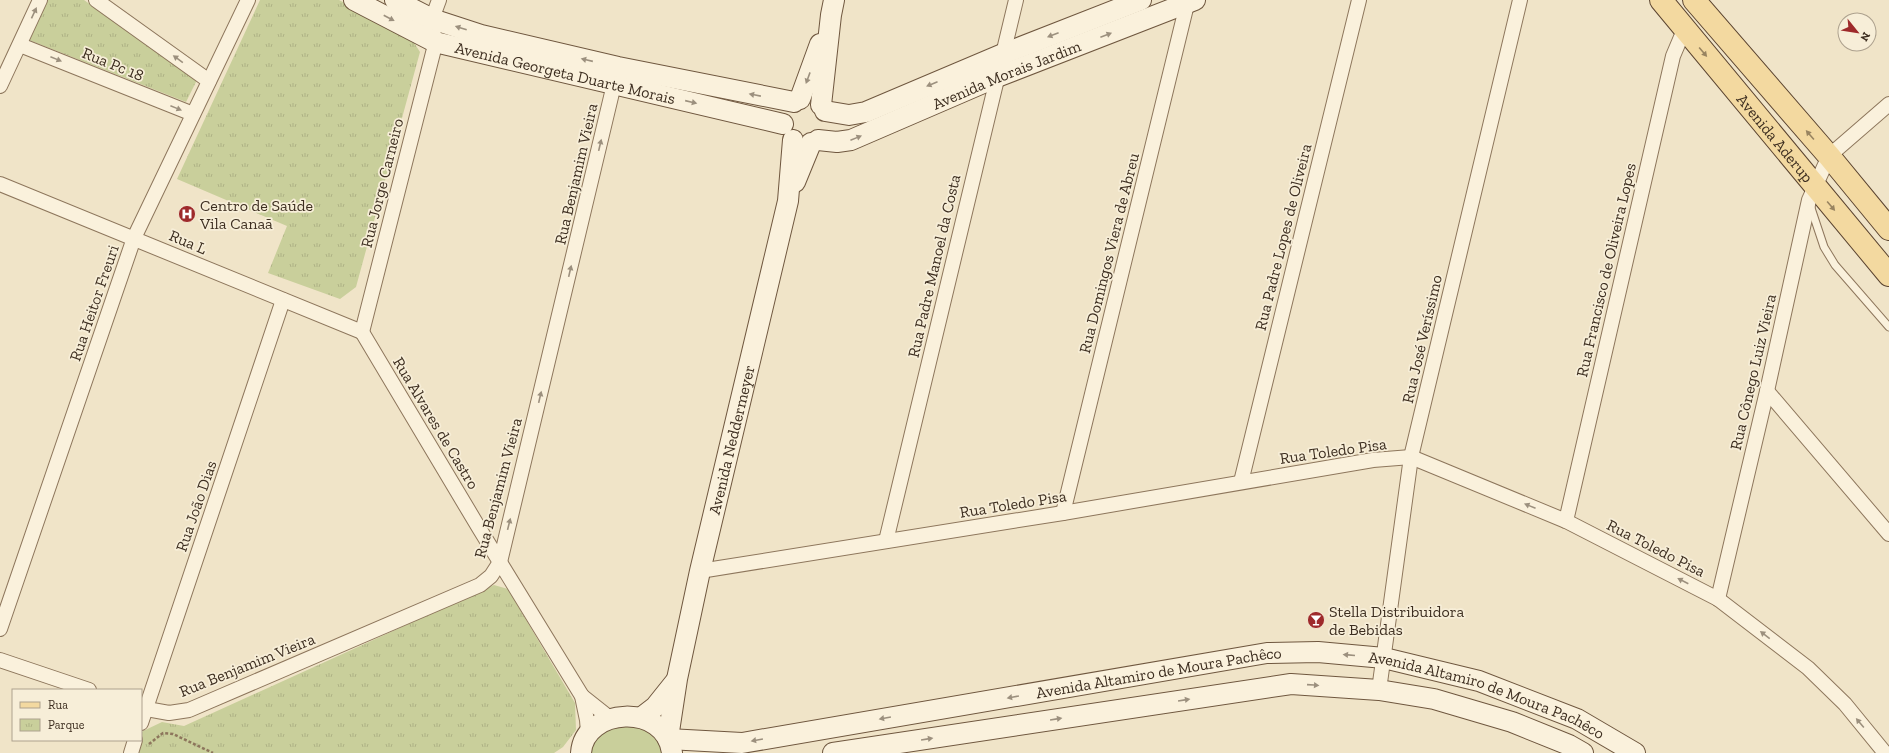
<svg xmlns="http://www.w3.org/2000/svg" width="1889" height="753" font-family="'Zilla Slab',serif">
<defs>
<pattern id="park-tufts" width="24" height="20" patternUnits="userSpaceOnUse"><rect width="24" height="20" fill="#c9cf9b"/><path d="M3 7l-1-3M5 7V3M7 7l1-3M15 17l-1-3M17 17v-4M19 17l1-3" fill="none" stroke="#aeb285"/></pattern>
</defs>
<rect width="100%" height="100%" fill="#f0e4c8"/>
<polygon fill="#c9cf9b" points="646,724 667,753 585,753 600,726"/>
<g fill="url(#park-tufts)">
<polygon points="48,0 84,0 197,80 186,102 29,40"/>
<polygon points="260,0 339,0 411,38 420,52 356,287 340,299 268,273 287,226 177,179"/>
<polygon points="494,585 508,589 575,703 576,730 563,747 554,753 134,753 141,740 141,732 162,722 184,726"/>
</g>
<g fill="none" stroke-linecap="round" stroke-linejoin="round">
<g stroke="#8d765c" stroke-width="9">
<polyline id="lane" points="1810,205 1824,247 1835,265 1889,327"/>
</g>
<g stroke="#8d765c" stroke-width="16">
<g id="street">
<polyline points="96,0 209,81"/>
<polyline points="20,45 193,114"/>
<polyline points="0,86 40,0"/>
<polyline points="0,184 362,332"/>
<polyline points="362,332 479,528 582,696 587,720 588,733"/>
<polyline points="362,332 435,45 432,19 439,0"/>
<polyline points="1767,391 1889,534"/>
<polyline points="1241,482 1359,0"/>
<polyline points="1063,513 1188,0"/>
<polyline points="1566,521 1673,56 1684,30"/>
<polyline points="886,541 1016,0"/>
<polyline points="700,571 1063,513 1373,460 1411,457 1566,521 1718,599 1808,668 1845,704 1885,753"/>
<polyline points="1718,599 1767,391 1809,200 1829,156 1889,104"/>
<polyline points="0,629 134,238 248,0"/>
<polyline points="0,660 89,690"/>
<polyline points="1379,690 1411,457 1520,0"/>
<polyline points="582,696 611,719"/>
<polyline points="141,708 169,713 189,710 480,585 491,576 500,562 616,76"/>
<polyline points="141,723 283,300"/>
<polyline points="131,753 135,740"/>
</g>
</g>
<g stroke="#6f573f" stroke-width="22">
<g id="secondary">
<path id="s1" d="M 354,0 L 435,42 L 783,124"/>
<polyline points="395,0 432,19 481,35 618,67 794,102"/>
<polyline points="800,99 820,44"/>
<polyline points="821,105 831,15 834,0"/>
<polyline points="825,111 849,115 866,112 1003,54 1141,0"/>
<path id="s2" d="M 818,140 L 837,142 L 851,140 L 997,77 L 1195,0"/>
<polyline points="795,182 811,143"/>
<polyline points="642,717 655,707 675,682"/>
<path id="s3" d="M 668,738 L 677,679 L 700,571 L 788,201 L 793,140"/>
<path id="s4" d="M 668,739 L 742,743 L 1267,653 L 1318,652 L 1384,658 L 1479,681 L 1577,719 L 1635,753"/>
<path d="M 581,753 C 584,707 666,702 672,753"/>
<polyline points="833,753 1291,684 1379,690 1434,699 1512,722 1569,745 1583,753"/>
</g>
</g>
<g stroke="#5b4430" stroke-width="24">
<g id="primary">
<path id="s5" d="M 1661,0 L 1889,275"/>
<polyline points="1694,0 1829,156 1889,229"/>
</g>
</g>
<polyline stroke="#8d765c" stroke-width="2.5" stroke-dasharray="3 2" stroke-linecap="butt" points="149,744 163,733 173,734 213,753"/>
<use href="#lane" stroke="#faf1dc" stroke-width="7"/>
<use href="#street" stroke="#faf1dc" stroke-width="14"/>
<use href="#secondary" stroke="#faf1dc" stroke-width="20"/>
<use href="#primary" stroke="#f3d9a0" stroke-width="22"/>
</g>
<defs><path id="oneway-solid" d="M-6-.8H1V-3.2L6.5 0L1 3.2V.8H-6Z"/></defs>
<g fill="#9c907e">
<use href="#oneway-solid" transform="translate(34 13) rotate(-65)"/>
<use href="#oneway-solid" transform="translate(389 18) rotate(28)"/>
<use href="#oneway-solid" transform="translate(461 28) rotate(-162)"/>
<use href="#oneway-solid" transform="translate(1053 35) rotate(159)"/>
<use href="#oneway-solid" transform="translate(1106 35) rotate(-21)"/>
<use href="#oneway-solid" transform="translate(56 59) rotate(22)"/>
<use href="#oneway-solid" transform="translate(178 59) rotate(-144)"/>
<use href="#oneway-solid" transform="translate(587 60) rotate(-167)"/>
<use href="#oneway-solid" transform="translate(808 78) rotate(110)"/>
<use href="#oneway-solid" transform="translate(932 84) rotate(157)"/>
<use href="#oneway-solid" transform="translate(755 95) rotate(-169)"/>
<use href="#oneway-solid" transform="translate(691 102) rotate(13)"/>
<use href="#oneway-solid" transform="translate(176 108) rotate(22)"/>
<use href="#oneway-solid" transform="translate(856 138) rotate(-22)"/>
<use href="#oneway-solid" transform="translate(600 145) rotate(-77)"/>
<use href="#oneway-solid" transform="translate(570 271) rotate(-77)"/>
<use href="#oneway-solid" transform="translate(540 397) rotate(-77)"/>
<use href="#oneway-solid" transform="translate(1530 506) rotate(-158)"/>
<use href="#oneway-solid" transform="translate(509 524) rotate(-76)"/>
<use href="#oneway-solid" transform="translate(1683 581) rotate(-153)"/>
<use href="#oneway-solid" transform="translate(1765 635) rotate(-142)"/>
<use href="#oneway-solid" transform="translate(1349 655) rotate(-175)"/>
<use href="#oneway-solid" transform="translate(1313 685) rotate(4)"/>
<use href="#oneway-solid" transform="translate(1013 697) rotate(170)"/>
<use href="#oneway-solid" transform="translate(1184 700) rotate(-9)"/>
<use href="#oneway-solid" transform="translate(885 718) rotate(170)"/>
<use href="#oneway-solid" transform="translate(1056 719) rotate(-9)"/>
<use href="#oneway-solid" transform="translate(1860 723) rotate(-130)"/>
<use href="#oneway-solid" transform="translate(927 739) rotate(-9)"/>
<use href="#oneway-solid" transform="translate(757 740) rotate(170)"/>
</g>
<g fill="#988460">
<use href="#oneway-solid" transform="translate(1703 52) rotate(50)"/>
<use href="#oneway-solid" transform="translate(1810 135) rotate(-131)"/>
<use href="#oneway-solid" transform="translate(1831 206) rotate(50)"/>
</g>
<defs>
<g id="hospital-disc" transform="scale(0.9)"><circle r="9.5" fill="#9e2a2b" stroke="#f7eed8"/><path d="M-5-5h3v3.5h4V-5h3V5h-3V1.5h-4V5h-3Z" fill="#fff"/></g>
<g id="bar-disc" transform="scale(0.9)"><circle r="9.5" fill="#9e2a2b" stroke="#f7eed8"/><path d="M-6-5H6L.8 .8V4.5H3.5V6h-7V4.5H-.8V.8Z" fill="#fff"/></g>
</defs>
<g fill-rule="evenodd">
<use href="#hospital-disc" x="187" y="214"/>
<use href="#bar-disc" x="1316" y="620"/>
</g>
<g text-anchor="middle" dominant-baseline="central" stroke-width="3.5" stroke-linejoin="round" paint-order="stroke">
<g font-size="16" fill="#3d2e20" stroke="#f7eed8">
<text transform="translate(113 64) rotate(22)">Rua Pc 18</text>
<text stroke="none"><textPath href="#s1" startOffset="225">Avenida Georgeta Duarte Morais</textPath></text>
<text stroke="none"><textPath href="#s2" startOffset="202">Avenida Morais Jardim</textPath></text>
<text stroke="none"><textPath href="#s5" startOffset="179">Avenida Aderup</textPath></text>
<text transform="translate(576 174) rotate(-77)">Rua Benjamim Vieira</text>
<text transform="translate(382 183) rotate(-76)">Rua Jorge Carneiro</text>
<text transform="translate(1283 237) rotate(-76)">Rua Padre Lopes de Oliveira</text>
<text transform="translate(188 242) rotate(23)">Rua L</text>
<text transform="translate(1109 253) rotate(-76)">Rua Domingos Viera de Abreu</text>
<text transform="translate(934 266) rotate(-77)">Rua Padre Manoel da Costa</text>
<text transform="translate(1606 270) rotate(-77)">Rua Francisco de Oliveira Lopes</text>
<text transform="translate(94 303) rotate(-71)">Rua Heitor Freuri</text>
<text transform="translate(1422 339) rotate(-77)">Rua José Veríssimo</text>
<text transform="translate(1753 372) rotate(-77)">Rua Cônego Luiz Vieira</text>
<text transform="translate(436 423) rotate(59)">Rua Alvares de Castro</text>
<text stroke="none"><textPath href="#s3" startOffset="305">Avenida Neddermeyer</textPath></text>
<text transform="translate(1333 451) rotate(-8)">Rua Toledo Pisa</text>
<text transform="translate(498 488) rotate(-75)">Rua Benjamim Vieira</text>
<text transform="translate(1013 504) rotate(-9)">Rua Toledo Pisa</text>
<text transform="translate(196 506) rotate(-71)">Rua João Dias</text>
<text transform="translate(1656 548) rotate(27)">Rua Toledo Pisa</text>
<text transform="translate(247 665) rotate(-22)">Rua Benjamim Vieira</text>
<text stroke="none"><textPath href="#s4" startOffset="497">Avenida Altamiro de Moura Pachêco</textPath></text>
<text stroke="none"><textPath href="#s4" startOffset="833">Avenida Altamiro de Moura Pachêco</textPath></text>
</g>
<g font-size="16" fill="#3d2e20" stroke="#f7eed8" text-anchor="start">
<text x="200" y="205">Centro de Saúde<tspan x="200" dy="18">Vila Canaã</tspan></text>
<text x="1329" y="611">Stella Distribuidora<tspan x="1329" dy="18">de Bebidas</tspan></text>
</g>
</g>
<rect x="12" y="689" width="130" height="52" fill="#f7eed8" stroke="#ada18e"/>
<rect x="20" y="702" width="20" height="6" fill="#f3d9a0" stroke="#ada18e"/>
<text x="48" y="709" font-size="12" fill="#3d2e20">Rua</text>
<rect x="20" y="719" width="20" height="12" fill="url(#park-tufts)" stroke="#ada18e"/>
<text x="48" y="729" font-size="12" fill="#3d2e20">Parque</text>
<g transform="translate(1857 32) rotate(120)"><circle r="19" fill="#f7eed8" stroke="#ada18e"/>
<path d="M0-3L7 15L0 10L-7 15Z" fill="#9e2a2b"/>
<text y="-6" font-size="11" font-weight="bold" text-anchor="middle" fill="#3d2e20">N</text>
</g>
</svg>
